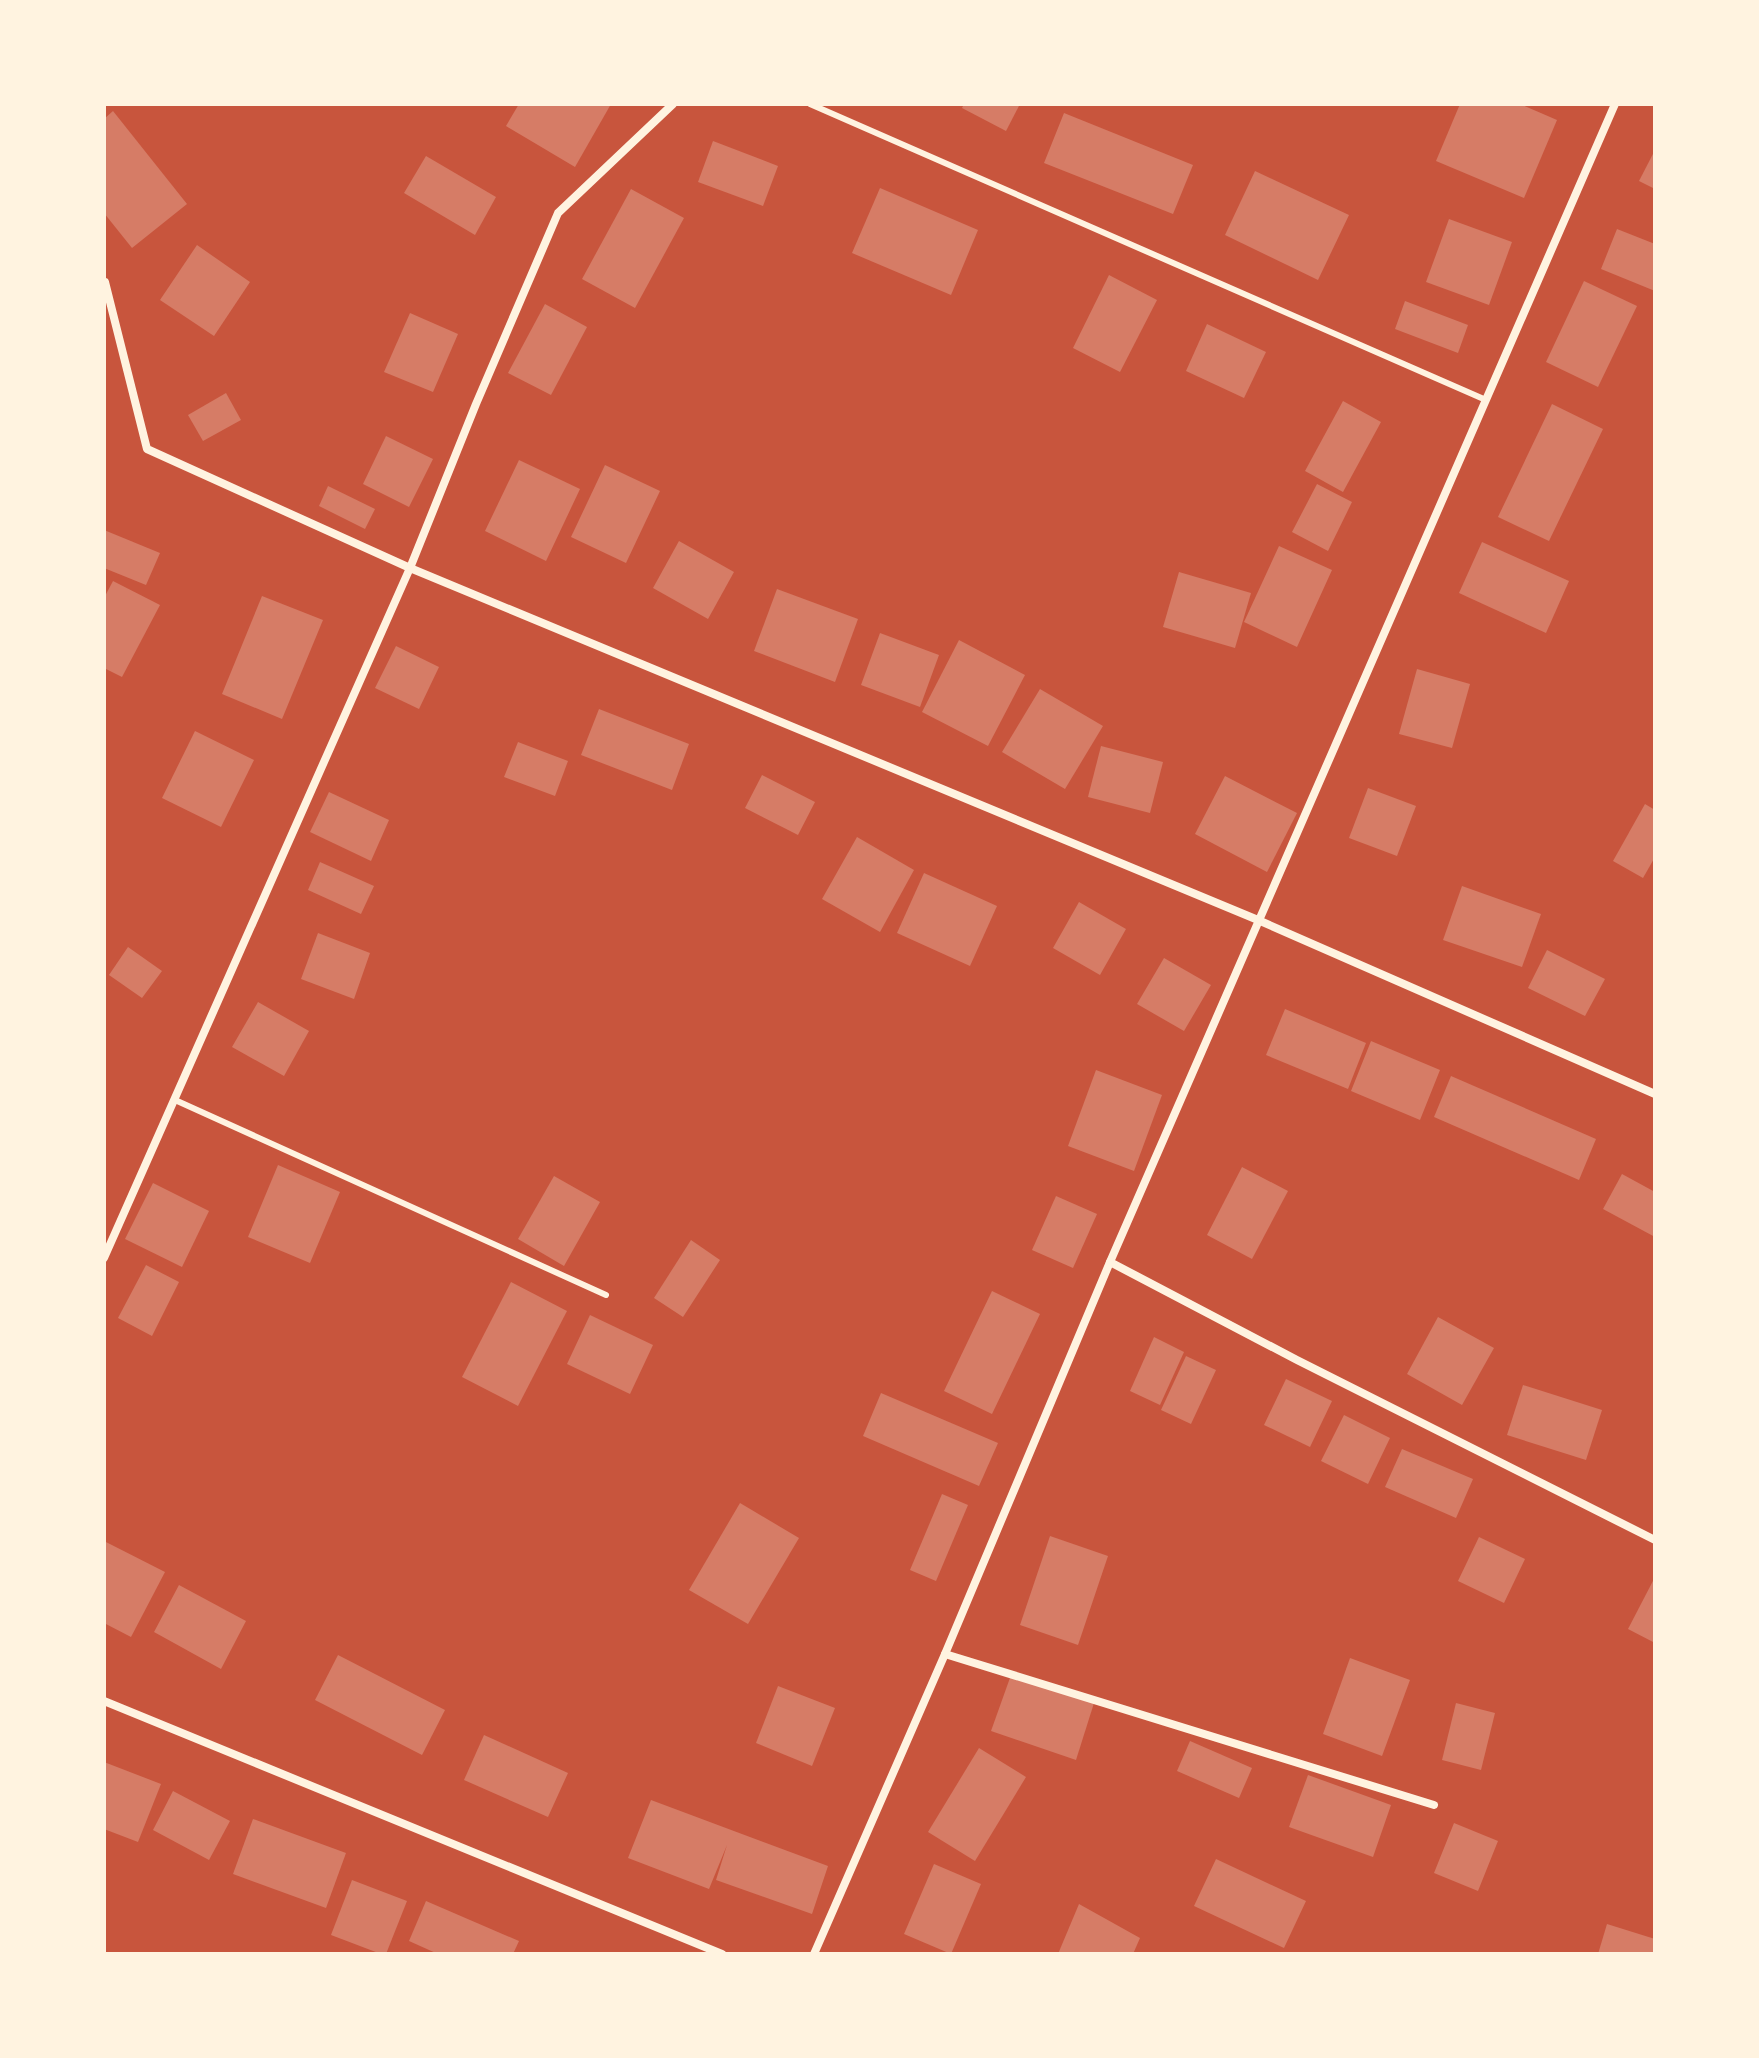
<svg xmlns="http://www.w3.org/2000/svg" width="1759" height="2058" font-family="'Exo 2',sans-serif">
<rect width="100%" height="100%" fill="#c8553d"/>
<g fill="#d67c66">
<polygon points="519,104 611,104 575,167 506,126"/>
<polygon points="964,104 1020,104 1006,131 962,108"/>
<polygon points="1460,104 1520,104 1557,120 1524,198 1436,161"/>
<polygon points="113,111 187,204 132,248 104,213 104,119"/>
<polygon points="1064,113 1193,165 1173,214 1044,163"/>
<polygon points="713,141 778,166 763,206 698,182"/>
<polygon points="1655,150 1655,189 1639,181"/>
<polygon points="426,156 496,197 475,235 404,193"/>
<polygon points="1255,171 1349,215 1318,280 1225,235"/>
<polygon points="880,188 978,230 951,295 852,253"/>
<polygon points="631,189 684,218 635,308 582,279"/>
<polygon points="1449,219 1512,242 1489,305 1426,282"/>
<polygon points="1617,229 1655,244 1655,291 1601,269"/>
<polygon points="197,245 250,282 214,336 160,300"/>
<polygon points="1109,275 1157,300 1120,372 1073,348"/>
<polygon points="1584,281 1637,306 1598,387 1546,362"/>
<polygon points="1405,301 1468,325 1458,353 1395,329"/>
<polygon points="545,304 587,327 551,395 508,373"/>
<polygon points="410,313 458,334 433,392 384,372"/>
<polygon points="1207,324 1266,352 1244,398 1186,371"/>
<polygon points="226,393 241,420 203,441 188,415"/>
<polygon points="1343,401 1381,422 1343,492 1305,471"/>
<polygon points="1552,404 1603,429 1549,541 1498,517"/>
<polygon points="386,436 433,459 409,507 363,484"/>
<polygon points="519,460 580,489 546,561 485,531"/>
<polygon points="605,465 660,491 626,563 571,537"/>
<polygon points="1317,484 1352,502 1328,551 1292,532"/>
<polygon points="328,486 375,509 365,529 319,506"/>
<polygon points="104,530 160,553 146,585 104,568"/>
<polygon points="679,541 734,572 708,619 653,588"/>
<polygon points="1482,542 1569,581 1546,633 1459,593"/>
<polygon points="1279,546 1332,570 1297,647 1244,622"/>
<polygon points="1179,572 1251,593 1235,648 1163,627"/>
<polygon points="113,581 160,605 122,677 104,668 104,598"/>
<polygon points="777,589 858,619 835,682 754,651"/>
<polygon points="262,596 323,620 282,719 222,694"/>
<polygon points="880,633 939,655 920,707 861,685"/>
<polygon points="959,640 1025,675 988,746 922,712"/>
<polygon points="396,646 439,667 419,709 375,688"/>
<polygon points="1417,669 1470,684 1452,748 1399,734"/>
<polygon points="1040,689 1103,726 1065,789 1002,752"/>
<polygon points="599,709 689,744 672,790 581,755"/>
<polygon points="195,731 254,760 221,827 162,798"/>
<polygon points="518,742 568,761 555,796 504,777"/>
<polygon points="1101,746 1163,762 1150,813 1088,797"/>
<polygon points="762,775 815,802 798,835 745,808"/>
<polygon points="1225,776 1297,813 1267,872 1195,834"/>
<polygon points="1368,788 1416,806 1397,856 1349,838"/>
<polygon points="329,792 389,820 371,861 310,832"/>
<polygon points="1645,804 1655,810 1655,857 1643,878 1613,861"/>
<polygon points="857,837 914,870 880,932 822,899"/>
<polygon points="320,862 374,886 361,914 308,890"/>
<polygon points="924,873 997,906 970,966 897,933"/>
<polygon points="1462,886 1541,914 1522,967 1443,940"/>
<polygon points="1079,902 1126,929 1100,975 1053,948"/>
<polygon points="318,933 370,953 354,999 301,979"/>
<polygon points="128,947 162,971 142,998 109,975"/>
<polygon points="1547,950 1605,979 1585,1016 1528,988"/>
<polygon points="1164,958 1211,985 1184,1031 1137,1004"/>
<polygon points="258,1002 309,1031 284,1076 232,1047"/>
<polygon points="1285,1009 1366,1043 1348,1089 1266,1055"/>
<polygon points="1371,1041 1440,1070 1420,1120 1351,1091"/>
<polygon points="1096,1070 1162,1095 1134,1171 1068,1146"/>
<polygon points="1451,1076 1596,1139 1579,1180 1434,1117"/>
<polygon points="278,1165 340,1192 310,1263 248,1237"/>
<polygon points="1242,1167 1288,1191 1252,1259 1207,1235"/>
<polygon points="1622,1174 1655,1192 1655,1237 1603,1209"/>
<polygon points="554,1176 600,1202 564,1266 518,1239"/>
<polygon points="153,1183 209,1211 182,1267 125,1239"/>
<polygon points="1056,1196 1097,1214 1073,1268 1032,1250"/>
<polygon points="691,1240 720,1260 683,1317 654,1298"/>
<polygon points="146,1265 179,1282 152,1336 118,1318"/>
<polygon points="511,1282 567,1311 518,1406 462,1377"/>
<polygon points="992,1291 1040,1314 992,1414 944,1391"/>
<polygon points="590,1315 653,1345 630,1394 567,1364"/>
<polygon points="1438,1317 1494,1348 1462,1405 1407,1374"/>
<polygon points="1154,1337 1184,1352 1160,1405 1130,1391"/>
<polygon points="1186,1356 1216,1370 1191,1424 1161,1410"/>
<polygon points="1286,1379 1332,1401 1310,1447 1264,1425"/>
<polygon points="1523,1385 1602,1410 1586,1460 1507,1435"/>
<polygon points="881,1393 998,1443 979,1486 863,1436"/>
<polygon points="1344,1415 1390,1438 1368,1484 1321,1461"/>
<polygon points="1402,1449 1473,1479 1456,1518 1385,1487"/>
<polygon points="942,1494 968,1505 936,1581 910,1570"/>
<polygon points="740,1503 799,1538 748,1624 689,1590"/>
<polygon points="1050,1536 1108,1556 1078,1645 1020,1625"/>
<polygon points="1479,1537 1525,1559 1504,1603 1458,1581"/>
<polygon points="104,1541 165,1572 131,1637 104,1623"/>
<polygon points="1655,1577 1655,1643 1628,1629"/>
<polygon points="179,1585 246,1621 221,1669 154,1632"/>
<polygon points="338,1655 445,1710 422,1755 315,1700"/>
<polygon points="1350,1658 1410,1680 1382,1756 1323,1734"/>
<polygon points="1011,1675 1094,1703 1076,1760 991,1731"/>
<polygon points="778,1686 835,1708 812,1766 756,1743"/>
<polygon points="1456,1703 1495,1713 1481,1770 1442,1760"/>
<polygon points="484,1735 568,1773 548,1817 464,1780"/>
<polygon points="1190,1741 1252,1768 1239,1798 1177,1771"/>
<polygon points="979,1748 1026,1777 975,1861 928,1832"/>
<polygon points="104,1762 161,1784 138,1842 104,1829"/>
<polygon points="1308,1775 1391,1805 1373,1857 1289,1827"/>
<polygon points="173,1791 230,1821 209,1860 153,1830"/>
<polygon points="651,1800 828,1866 812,1914 716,1880 727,1845 709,1889 628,1858"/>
<polygon points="253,1819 346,1853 326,1908 233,1874"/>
<polygon points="1454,1823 1498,1841 1478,1891 1434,1873"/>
<polygon points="1216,1859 1306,1901 1284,1948 1194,1906"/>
<polygon points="934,1864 981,1884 951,1954 904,1934"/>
<polygon points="352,1880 407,1901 386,1954 381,1954 331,1935"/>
<polygon points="426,1901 519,1941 513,1954 438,1954 409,1941"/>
<polygon points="1079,1904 1140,1938 1133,1954 1058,1954"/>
<polygon points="1607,1924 1655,1939 1655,1954 1598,1954"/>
</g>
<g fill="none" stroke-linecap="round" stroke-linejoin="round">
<g stroke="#fff3e0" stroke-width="6">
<polyline points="810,104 1486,400"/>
<polyline points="175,1100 606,1295"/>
</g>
<g stroke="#fff3e0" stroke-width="8">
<polyline points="105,282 147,449 410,568 1258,920 1655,1094"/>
<polyline points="104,1258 410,568 476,404 558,213 673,104"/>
<polyline points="1110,1262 1297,1360 1655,1540"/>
<polyline points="945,1654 1434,1805"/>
<polyline points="104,1701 722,1954"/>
<polyline points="814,1954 945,1654 1110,1262 1615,104"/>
</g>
</g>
<rect width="1759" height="2058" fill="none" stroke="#fff3e0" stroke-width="212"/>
</svg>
